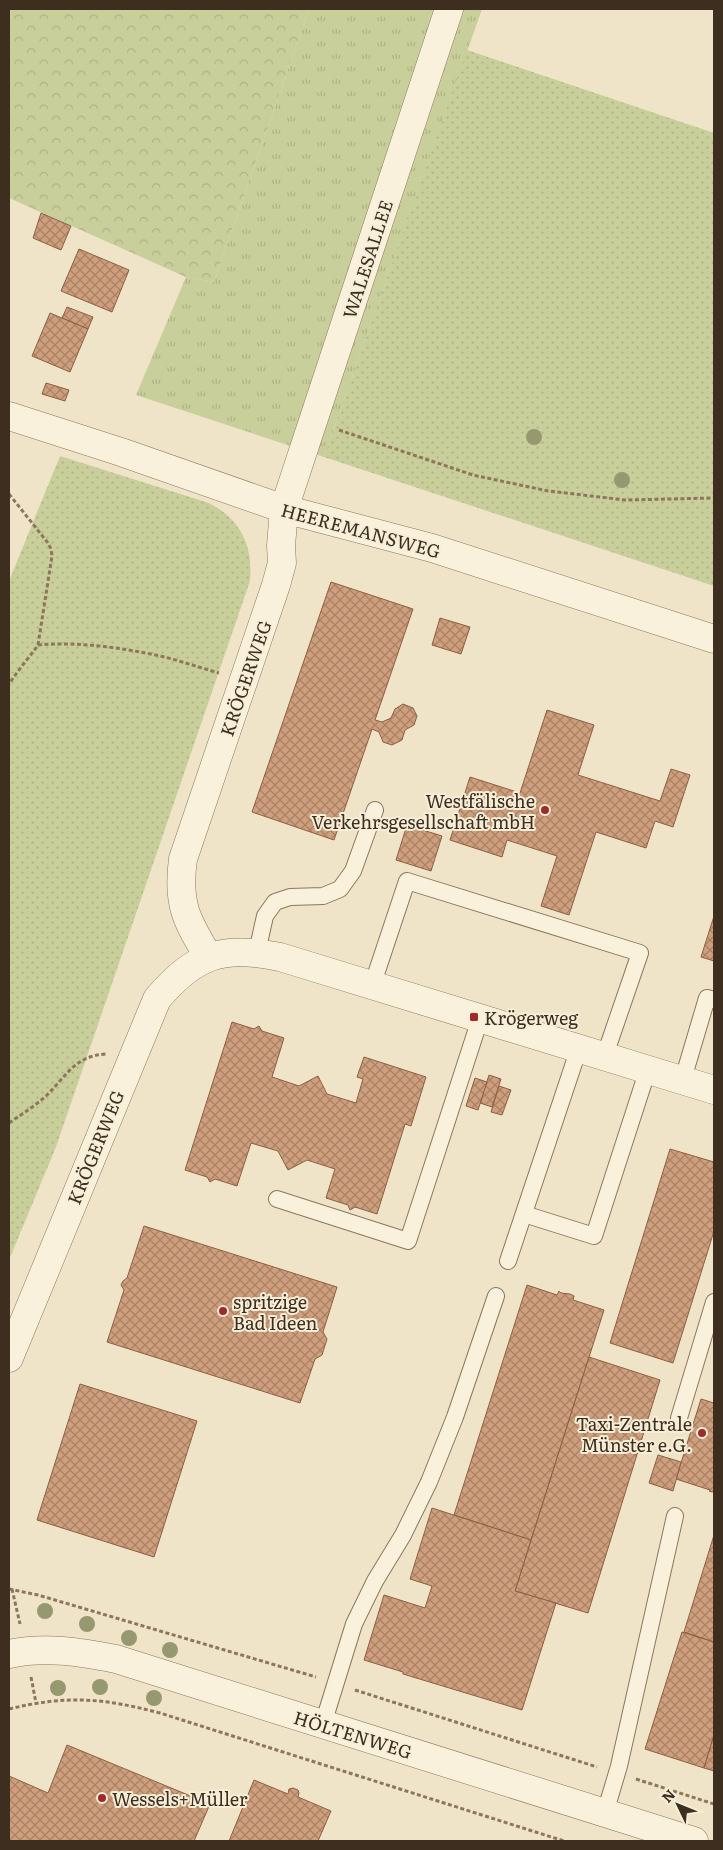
<svg xmlns="http://www.w3.org/2000/svg" width="723" height="1850" font-family="Literata,serif">
<defs>
<pattern id="grass-tufts" width="24" height="20" patternUnits="userSpaceOnUse" patternTransform="scale(1.25)"><rect width="24" height="20" fill="#c9cf9b"/><path d="M3 7l-1-3M5 7V3M7 7l1-3M15 17l-1-3M17 17v-4M19 17l1-3" fill="none" stroke="#aeb285"/></pattern>
<pattern id="forest-crowns" width="20" height="18" patternUnits="userSpaceOnUse" patternTransform="scale(1.25)"><rect width="20" height="18" fill="#c9cf9b"/><path d="M2 6a3 3 0 1 1 6 0M12 15a3 3 0 1 1 6 0" fill="none" stroke="#aeb285"/></pattern>
<pattern id="park-dots" width="8" height="8" patternUnits="userSpaceOnUse" patternTransform="scale(1.25)"><rect width="8" height="8" fill="#c9cf9b"/><path d="M2 2h.1M6 6h.1" fill="none" stroke="#aeb285" stroke-width="1.8" stroke-linecap="round"/></pattern>
<pattern id="building-cross-hatch" width="8" height="8" patternUnits="userSpaceOnUse" patternTransform="scale(1.25)"><rect width="8" height="8" fill="#cf9f7d"/><path d="M0 0l8 8M0 8l8-8" fill="none" stroke="#a98266"/></pattern>
</defs>
<rect width="100%" height="100%" fill="#f0e4c8"/>
<polygon fill="url(#grass-tufts)" points="309,9 482,9 324,457 136,395 186,277 214,282"/>
<polygon fill="url(#forest-crowns)" points="9,9 309,9 214,282 186,277 9,198"/>
<g fill="url(#park-dots)">
<polygon points="467,50 714,133 714,586 324,457"/>
<path d="M 60,456 L 209,503 C 241,520 253,545 250,581 L 56,1147 L 9,1260 L 9,581 Z"/>
</g>
<g fill="url(#building-cross-hatch)" stroke="#8d5f41">
<polygon points="41,213 71,226 61,250 33,238"/>
<polygon points="79,249 129,270 112,312 61,291"/>
<polygon points="67,307 93,317 88,329 62,318"/>
<polygon points="50,313 88,329 70,372 32,356"/>
<polygon points="46,383 69,390 65,401 42,394"/>
<polygon points="331,582 413,609 375,720 382,722 391,718 395,709 403,704 413,708 417,716 414,725 405,730 402,740 392,745 383,742 379,732 372,729 334,840 252,812"/>
<polygon points="440,618 470,627 461,654 432,645"/>
<polygon points="547,710 594,725 578,775 660,801 671,769 690,775 673,827 655,821 646,848 596,832 569,915 541,906 557,856 507,840 502,857 450,840 470,777 520,793"/>
<polygon points="407,825 442,836 431,871 396,860"/>
<polygon points="714,916 714,961 701,957"/>
<polygon points="232,1022 254,1029 259,1026 262,1031 284,1038 272,1077 299,1086 318,1076 327,1094 356,1103 363,1079 357,1077 364,1057 426,1077 411,1126 405,1124 377,1214 355,1207 350,1210 348,1205 326,1198 335,1169 307,1160 288,1170 278,1151 251,1143 237,1186 215,1179 210,1182 207,1177 185,1170"/>
<polygon points="489,1075 501,1079 492,1107 480,1103"/>
<polygon points="475,1078 487,1082 478,1110 466,1106"/>
<polygon points="499,1086 511,1090 502,1115 491,1112"/>
<polygon points="670,1149 714,1162 714,1231 673,1363 610,1343"/>
<polygon points="144,1226 337,1287 323,1332 327,1339 322,1355 315,1359 300,1403 107,1342 124,1290 121,1285 123,1281 127,1278"/>
<polygon points="527,1285 557,1295 559,1291 561,1293 570,1294 574,1296 573,1300 604,1310 531,1540 454,1515"/>
<polygon points="589,1357 660,1380 588,1613 515,1591"/>
<polygon points="80,1384 197,1421 154,1557 37,1520"/>
<polygon points="701,1399 714,1403 714,1491 712,1492 709,1491 710,1490 676,1479"/>
<polygon points="658,1455 681,1462 673,1491 649,1483"/>
<polygon points="432,1508 531,1540 515,1591 556,1603 522,1710 403,1674 403,1672 364,1660 384,1595 425,1608 432,1586 410,1579"/>
<polygon points="714,1535 714,1642 684,1632"/>
<polygon points="682,1632 714,1642 714,1735 704,1768 645,1749"/>
<polygon points="714,1735 714,1771 704,1768"/>
<polygon points="67,1745 210,1804 194,1841 9,1841 9,1776 48,1793"/>
<polygon points="254,1780 288,1794 289,1789 293,1788 298,1790 299,1793 298,1797 331,1811 318,1841 229,1841"/>
</g>
<g fill="none" stroke-linecap="round" stroke-linejoin="round">
<g stroke="#8d765c" stroke-width="18">
<g id="lane">
<polyline points="257,952 265,916 275,902 290,897 323,896 340,889 353,871 375,810"/>
<polyline points="372,986 407,881 640,953 605,1055"/>
<polyline points="683,1079 707,998 714,1000"/>
<polyline points="277,1199 408,1241 480,1019"/>
<polyline points="524,1214 594,1236 648,1069"/>
<polyline points="508,1261 579,1048"/>
<polyline points="679,1418 714,1302"/>
<polyline points="323,1724 354,1624 375,1581 403,1535 429,1482 455,1417 496,1296"/>
<polyline points="605,1813 619,1766 675,1516"/>
</g>
</g>
<g stroke="#8d765c" stroke-width="29">
<g id="street">
<polyline points="9,416 121,452 284,509 432,548 714,639"/>
<path d="M 208,956 C 186,920 177,903 183,859 L 276,585 L 282,563 L 281,546 L 284,509 L 449,9"/>
<path d="M 9,1358 L 157,999 C 195,954 223,945 280,957 L 714,1090"/>
<path d="M 9,1654 C 45,1646 80,1652 116,1659 L 694,1841"/>
</g>
</g>
<g stroke="#8d765c" stroke-width="3" stroke-dasharray="4 2.5" stroke-linecap="butt">
<polyline points="339,430 473,475 548,491 625,500 714,498"/>
<path d="M 9,494 L 48,543 L 51,549 L 52,556 L 38,645 C 29,658 18,670 9,684"/>
<path d="M 38,645 C 73,642 110,646 145,653 C 170,657 194,666 219,673"/>
<path d="M 9,1123 C 22,1114 35,1106 47,1095 C 67,1075 75,1056 106,1054"/>
<polyline points="9,1589 38,1595 316,1677"/>
<polyline points="12,1589 20,1624"/>
<polyline points="31,1677 36,1703"/>
<polyline points="355,1690 597,1767"/>
<path d="M 9,1709 C 67,1695 103,1698 160,1713 L 564,1841"/>
<polyline points="636,1779 714,1804"/>
</g>
<use href="#lane" stroke="#faf1dc" stroke-width="16"/>
<use href="#street" stroke="#faf1dc" stroke-width="28"/>
</g>
<g fill="#96986f">
<circle cx="534" cy="437" r="8"/>
<circle cx="622" cy="480" r="8"/>
<circle cx="45" cy="1611" r="8"/>
<circle cx="87" cy="1624" r="8"/>
<circle cx="129" cy="1638" r="8"/>
<circle cx="170" cy="1650" r="8"/>
<circle cx="100" cy="1687" r="8"/>
<circle cx="58" cy="1688" r="8"/>
<circle cx="154" cy="1698" r="8"/>
</g>
<g fill="#9e2a2b" stroke="#f7eed8" stroke-width="2">
<circle cx="545" cy="810" r="5"/>
<rect x="469" y="1012" width="10" height="10" rx="2.5"/>
<circle cx="223" cy="1311" r="5"/>
<circle cx="702" cy="1433" r="5"/>
<circle cx="102" cy="1798" r="5"/>
</g>
<g text-anchor="middle" dominant-baseline="central" stroke-width="4" stroke-linejoin="round" paint-order="stroke">
<g font-size="18" fill="#3d2e20" stroke="#f7eed8">
<text transform="translate(367 259) rotate(-72)">WALESALLEE</text>
<text transform="translate(361 530) rotate(15)">HEEREMANSWEG</text>
<text transform="translate(245 678) rotate(-71)">KRÖGERWEG</text>
<text transform="translate(95 1147) rotate(-68)">KRÖGERWEG</text>
<text transform="translate(353 1734) rotate(17)">HÖLTENWEG</text>
</g>
<g font-size="18" fill="#3d2e20" stroke="#f7eed8" text-anchor="start">
<text x="535" y="800" text-anchor="end">Westfälische<tspan x="535" dy="21">Verkehrsgesellschaft mbH</tspan></text>
<text x="484" y="1017">Krögerweg</text>
<text x="233" y="1301">spritzige<tspan x="233" dy="21">Bad Ideen</tspan></text>
<text x="692" y="1423" text-anchor="end">Taxi-Zentrale<tspan x="692" dy="21">Münster e.G.</tspan></text>
<text x="112" y="1798">Wessels+Müller</text>
</g>
</g>
<rect width="723" height="1850" fill="none" stroke="#3d2e20" stroke-width="20"/>
<g transform="translate(678 1805) rotate(313)" stroke="#f7eed8" stroke-width="4" paint-order="stroke">
<path d="M0-4L9 19L0 12L-9 19Z" fill="#3d2e20"/>
<text y="-8" font-size="14" font-weight="bold" text-anchor="middle" fill="#3d2e20">N</text>
</g>
</svg>
